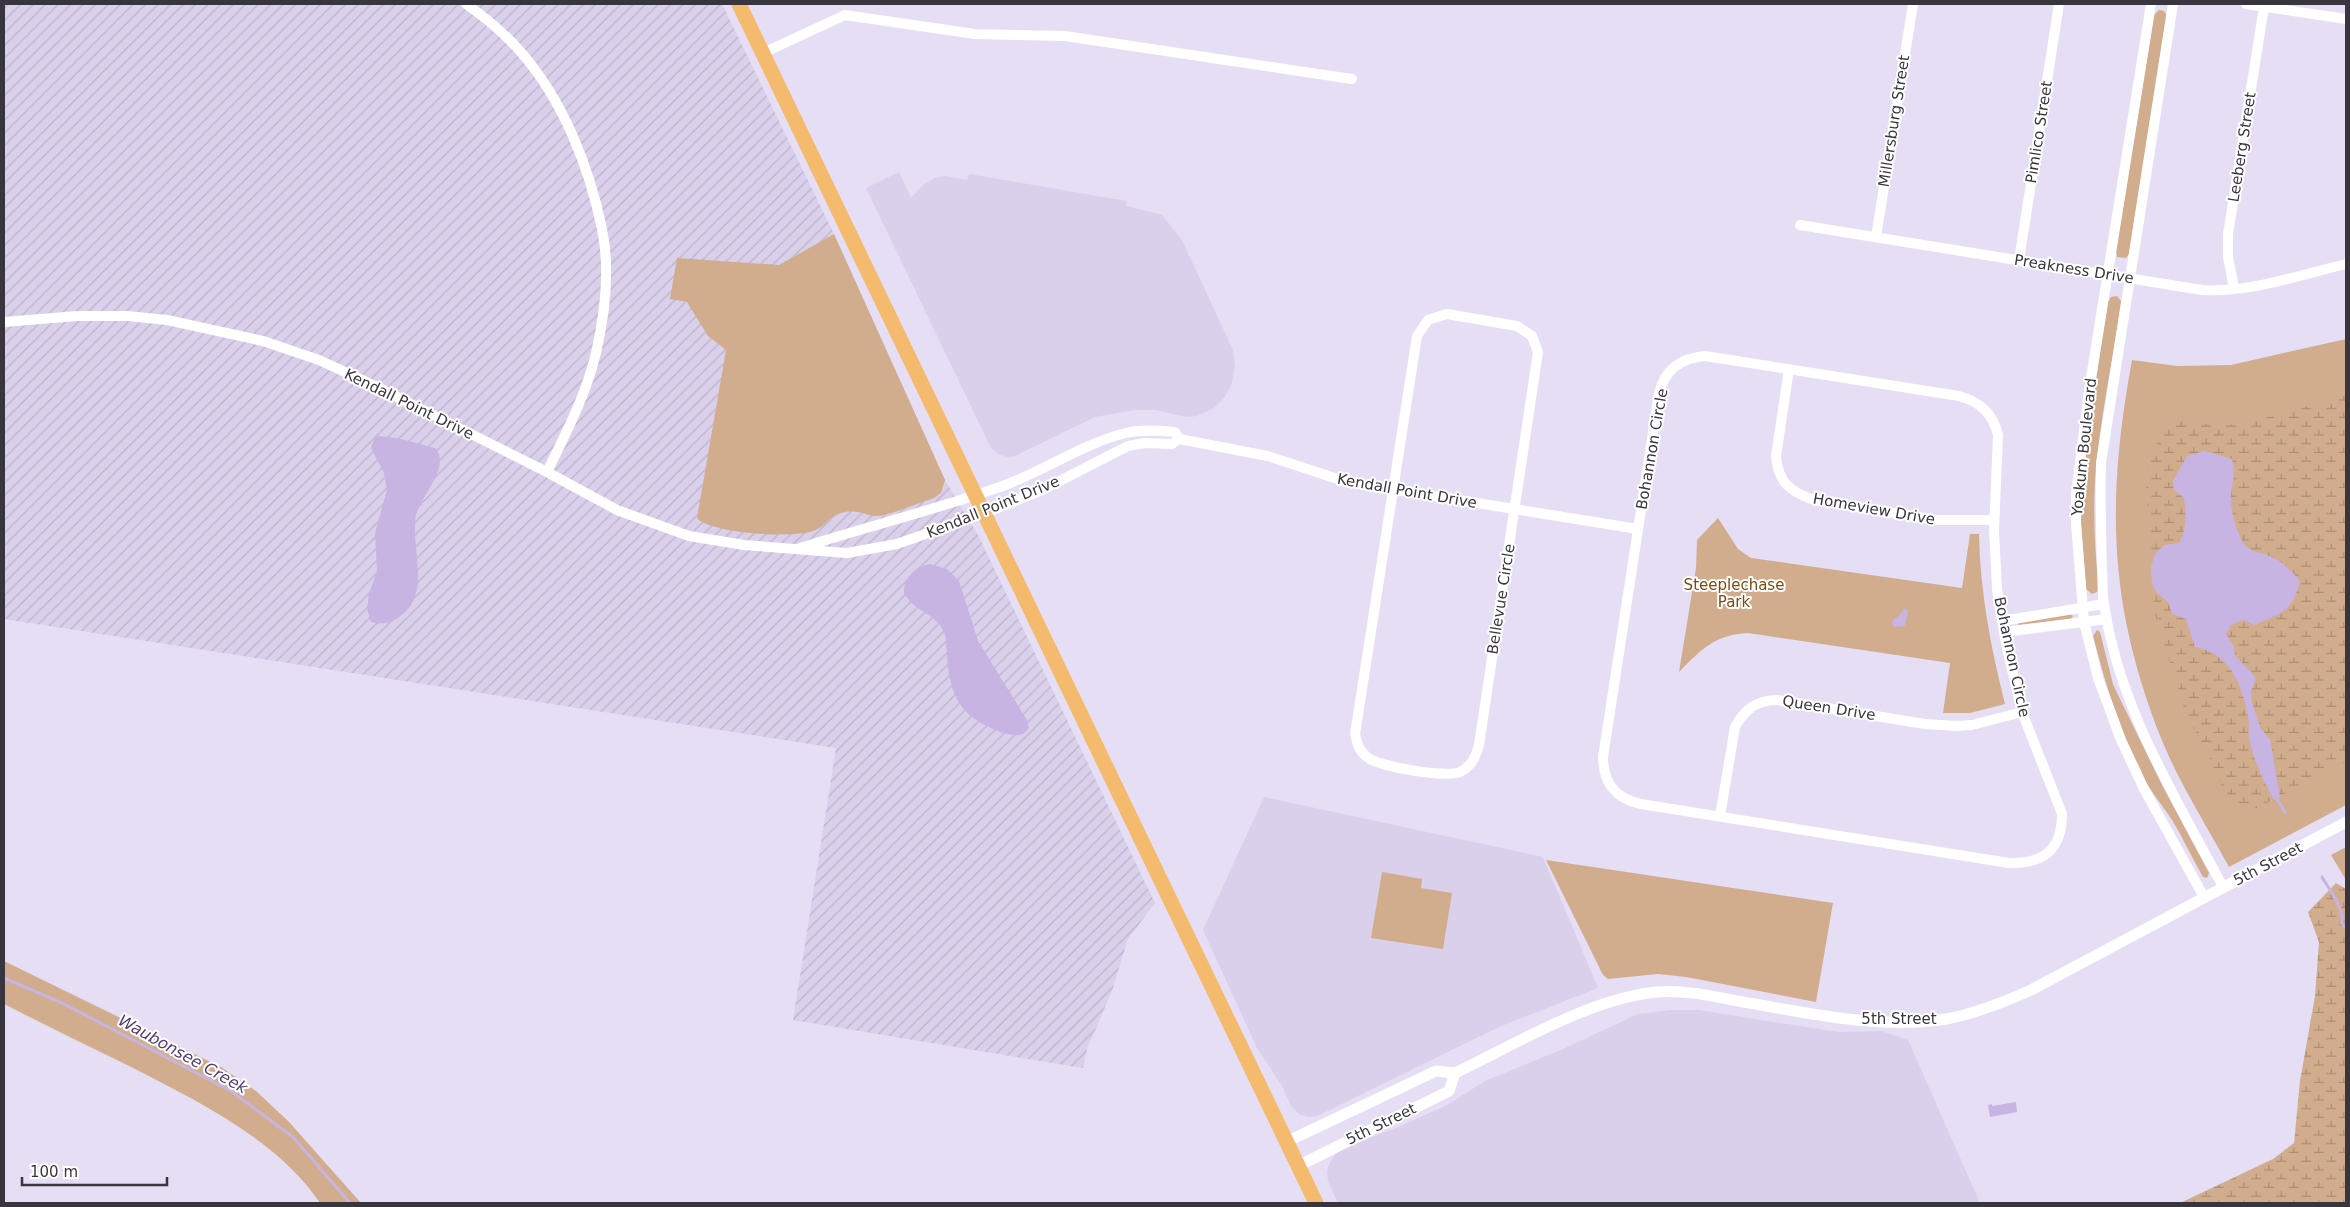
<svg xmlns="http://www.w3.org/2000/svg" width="2350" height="1207" font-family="'DejaVu Sans',sans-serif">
<defs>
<pattern id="industrial-furrows" width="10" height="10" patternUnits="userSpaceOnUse" patternTransform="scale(1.25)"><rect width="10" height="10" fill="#dad0eb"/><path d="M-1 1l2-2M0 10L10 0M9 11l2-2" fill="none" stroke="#bcb3cb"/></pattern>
<pattern id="wetland-marsh" width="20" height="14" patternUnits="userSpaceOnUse" patternTransform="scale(1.25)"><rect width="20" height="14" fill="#d2ad8d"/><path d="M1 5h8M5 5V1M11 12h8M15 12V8" fill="none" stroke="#ab8e75"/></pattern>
</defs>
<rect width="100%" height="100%" fill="#e6def4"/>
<g fill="#dad0eb">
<polygon points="899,172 911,198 924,184 935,178 945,176 967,180 969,174 1127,201 1126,206 1162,215 1182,240 1233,350 1235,367 1231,386 1224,398 1214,408 1197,416 1187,417 1156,410 1135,410 1095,417 1015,456 1007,457 998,454 991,448 866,188"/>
<polygon points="1264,797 1543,857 1598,988 1499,1027 1317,1116 1308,1117 1299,1114 1291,1106 1282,1086 1257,1048 1203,930"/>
<polygon points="1672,1010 1698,1010 1838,1032 1881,1031 1908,1040 1980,1203 1338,1203 1328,1181 1327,1172 1329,1164 1335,1155 1344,1148 1396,1128 1447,1105 1485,1081 1563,1049 1638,1014"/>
</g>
<polygon fill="url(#industrial-furrows)" points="4,4 722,4 834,234 945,480 979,537 1155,903 1128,939 1112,991 1087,1049 1083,1068 793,1020 836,748 4,619"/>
<g fill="#d2ad8d">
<polygon points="2159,10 2164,11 2167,16 2129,254 2126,258 2117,257 2116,251 2154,15"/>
<path d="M 834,234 L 945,480 L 941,493 L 934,498 C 922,502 885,517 875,516 C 865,515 856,509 845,512 C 828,516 828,524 816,530 C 797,539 711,534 697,518 L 726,350 L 708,336 L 687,302 L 670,299 L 677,258 L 779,265 Z"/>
<path d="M 2117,296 L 2121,301 C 2113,361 2099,421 2095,482 C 2093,517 2095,552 2099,588 L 2097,592 L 2092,594 L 2086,589 L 2081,523 L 2084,458 L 2108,302 L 2111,297 Z"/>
<path d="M 2346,339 L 2346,805 L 2229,867 C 2207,826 2181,786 2163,743 C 2108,607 2106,502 2132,360 L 2177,366 L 2231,365 Z"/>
<path d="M 1718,518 L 1738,549 L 1751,558 L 1962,588 L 1970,534 L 1979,534 C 1980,592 1991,648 2005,704 L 1970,713 L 1943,713 L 1950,663 L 1748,633 C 1714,635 1702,649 1679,672 L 1696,568 L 1697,540 Z"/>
<polygon points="2070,614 2073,616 2071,619 2018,625 2019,623"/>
<path d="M 2097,630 L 2100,632 L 2113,684 L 2120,699 L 2162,785 L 2209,873 L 2207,878 L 2203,877 C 2192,858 2183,838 2172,820 C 2163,806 2152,793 2144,779 C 2120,734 2106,685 2093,636 Z"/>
<polygon points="2346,847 2346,880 2331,855"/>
<polygon points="1546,860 1833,903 1816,1002 1686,977 1658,974 1608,979 1603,975"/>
<polygon points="1382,872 1422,879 1421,888 1452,893 1443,949 1371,938"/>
<path d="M 4,961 L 221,1067 L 256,1091 L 289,1122 L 361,1203 L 320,1203 C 279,1140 192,1098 127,1065 C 86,1045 45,1025 4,1004 Z"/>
</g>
<g fill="url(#wetland-marsh)">
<polygon points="2346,395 2346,762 2257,808 2240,808 2222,788 2206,750 2186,715 2154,611 2146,481 2152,456 2161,433 2172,419 2222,426 2254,421"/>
<polygon points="2336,883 2346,889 2346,1203 2180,1203 2273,1159 2294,1143 2300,1081 2315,996 2319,942 2308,912"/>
</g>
<g fill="#c7b4e2">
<path d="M 381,436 L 401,439 L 435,448 C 452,466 420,497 416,515 C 410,546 431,591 403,614 C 392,623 385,625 371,622 L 367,609 L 369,594 L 377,571 L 375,533 L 387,490 L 384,473 L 371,448 L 375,437 Z"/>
<path d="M 2205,451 L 2232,459 C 2236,479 2232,479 2231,497 C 2230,509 2238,541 2248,548 C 2253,552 2262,553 2267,555 C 2281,560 2291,570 2300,581 C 2292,613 2282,613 2254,625 L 2244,620 L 2232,624 L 2226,634 L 2233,645 L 2235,655 L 2256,678 L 2251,691 L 2252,703 L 2261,729 L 2270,739 L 2280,797 L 2274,800 C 2263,781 2254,760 2249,739 C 2248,734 2249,728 2249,723 C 2244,690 2232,653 2195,647 L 2186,619 L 2172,614 L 2169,603 L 2157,593 L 2152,584 L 2151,566 L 2156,552 L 2165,545 L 2179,543 C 2187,529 2186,514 2184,498 L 2174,490 L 2173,481 L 2187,456 Z"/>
<path d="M 930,564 L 947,569 L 959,581 L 978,641 L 1027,720 L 1029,728 L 1023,734 C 1010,737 999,732 987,726 C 956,712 949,687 947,655 C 946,647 947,639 944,632 C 937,614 913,611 904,593 C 903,577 916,567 930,564 Z"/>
<polygon points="1904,608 1908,611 1905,626 1893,627 1892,621 1901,614"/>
<polygon points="2016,1102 2017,1112 1990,1117 1988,1105 1992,1104 1992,1106"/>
</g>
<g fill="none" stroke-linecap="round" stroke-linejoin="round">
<g stroke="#c7b4e2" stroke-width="3">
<polyline points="2277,799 2285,812"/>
<path d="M 2322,877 C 2330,891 2344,907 2342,923 L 2346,928"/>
<polyline points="4,978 64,1004 231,1091 293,1137 350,1203"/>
</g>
<g stroke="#fff" stroke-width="10">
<path d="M 466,4 C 486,18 504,33 520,51 C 563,100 589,166 602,229 C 610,268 605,314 596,353 C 586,395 566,433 547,472"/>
<polyline points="2151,4 2090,384 2076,494 2076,524 2084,622 2098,678 2121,740 2144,789 2204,897"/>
<path d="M 2173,4 L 2101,463 C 2100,499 2101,534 2102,570 C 2103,581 2102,593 2104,604 C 2119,708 2175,796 2223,887"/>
<polyline points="2246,4 2346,19"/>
<polyline points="763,53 845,15 975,34 1065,36 1352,79"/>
<path d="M 1800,225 L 2202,290 C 2249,293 2300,275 2346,264"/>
<polyline points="1876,237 1913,4"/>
<polyline points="2019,260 2059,4"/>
<polyline points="2234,288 2228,257 2228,234 2264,7"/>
<path d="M 1447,314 L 1517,326 L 1532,336 L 1538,352 L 1479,745 C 1476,756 1472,766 1460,772 C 1446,778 1379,767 1367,757 C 1359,751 1357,743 1355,734 L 1417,336 L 1428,320 Z"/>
<polyline points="4,322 77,316 127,316 167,320 263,341 319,360 375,386 547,472 617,510 689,536 744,545 847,553 897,544 985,513 1040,491 1128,446 1145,443 1172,444 1179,439"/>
<path d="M 1705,356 L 1959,396 C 1981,402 1993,414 1998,435 L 1994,530 L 1997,589 L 2006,644 L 2022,712 L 2062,814 C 2062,849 2044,864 2009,863 L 1641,804 C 1616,799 1603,783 1603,757 L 1659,393 C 1665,369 1681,358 1705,356 Z"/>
<path d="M 1789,369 L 1776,456 C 1778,483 1791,492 1814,500 L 1935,520 L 1994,520"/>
<path d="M 800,548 C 866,527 934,510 1000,487 C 1043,472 1081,444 1126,433 C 1142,429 1159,431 1175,432 L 1179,439 L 1268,456 L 1347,482 L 1638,529"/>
<polyline points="2002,621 2104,604"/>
<polyline points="2004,632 2107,619"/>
<path d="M 1720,816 L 1735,727 C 1745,709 1757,700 1777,700 L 1925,724 L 1957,726 L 1972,725 L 2022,712"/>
</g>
<g stroke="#fff" stroke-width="11">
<path d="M 1286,1142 L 1436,1071 L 1455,1073 C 1516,1044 1591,998 1657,992 C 1689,989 1724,999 1755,1004 C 1817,1015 1883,1029 1946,1019 C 1974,1014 2004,1002 2029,991 L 2346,822"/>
<polyline points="1298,1166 1449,1091 1455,1073"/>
</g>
<polyline stroke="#f4ba6e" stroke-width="15" points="739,4 1316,1203"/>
</g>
<g text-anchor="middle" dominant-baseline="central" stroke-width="4" stroke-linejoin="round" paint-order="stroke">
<g font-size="15" fill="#38353e" stroke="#fff">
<text transform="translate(1894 121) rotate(-81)">Millersburg Street</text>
<text transform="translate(2039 132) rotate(-81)">Pimlico Street</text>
<text transform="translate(2242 147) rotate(-81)">Leeberg Street</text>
<text transform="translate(2074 269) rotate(9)">Preakness Drive</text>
<text transform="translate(409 404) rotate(26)">Kendall Point Drive</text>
<text transform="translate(2084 447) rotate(-84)">Yoakum Boulevard</text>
<text transform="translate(1652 449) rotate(-80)">Bohannon Circle</text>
<text transform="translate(1407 491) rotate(10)">Kendall Point Drive</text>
<text transform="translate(993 507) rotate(-22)">Kendall Point Drive</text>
<text transform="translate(1874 509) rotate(10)">Homeview Drive</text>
<text transform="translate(1501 599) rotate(-81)">Bellevue Circle</text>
<text transform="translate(2012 657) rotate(78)">Bohannon Circle</text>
<text transform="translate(1829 708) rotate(9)">Queen Drive</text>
<text transform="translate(2268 864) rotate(-28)">5th Street</text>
<text x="1899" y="1019">5th Street</text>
<text transform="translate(1381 1124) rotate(-26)">5th Street</text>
</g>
<g font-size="15" fill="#7d4a0f" stroke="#fff">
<text x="1734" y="585">Steeplechase<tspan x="1734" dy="17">Park</tspan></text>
</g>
<g font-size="16" font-style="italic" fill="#533a73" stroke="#fff">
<text transform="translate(183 1054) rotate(29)">Waubonsee Creek</text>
</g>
</g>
<rect width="2350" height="1207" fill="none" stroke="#38353e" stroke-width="10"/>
<path d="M22 1177v8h145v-8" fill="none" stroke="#38353e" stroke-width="2.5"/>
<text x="30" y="1177" font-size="15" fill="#38353e" stroke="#ffffff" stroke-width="4" paint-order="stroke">100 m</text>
</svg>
